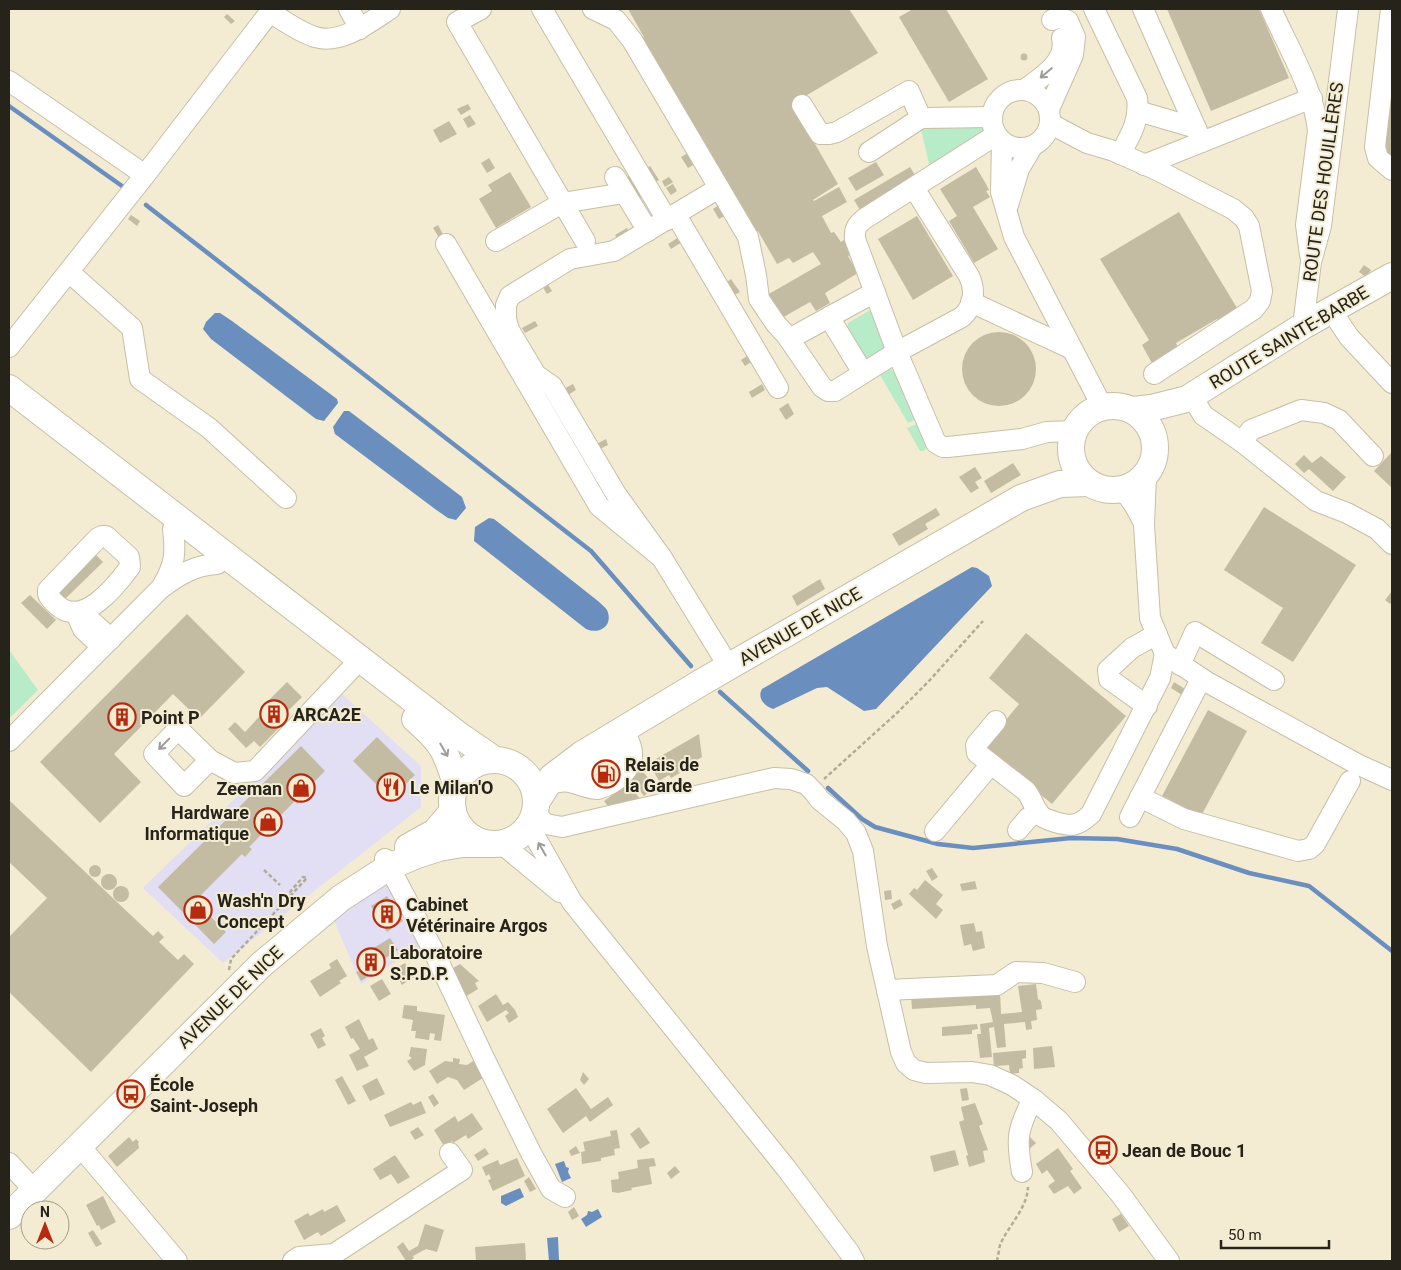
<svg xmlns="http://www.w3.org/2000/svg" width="1401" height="1270" font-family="Roboto,sans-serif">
<rect width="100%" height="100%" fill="#f3ecd2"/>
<g fill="#e2def4">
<polygon points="342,694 421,766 421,807 223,963 143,888"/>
<polygon points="392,882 426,942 361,984 333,918"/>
</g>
<g fill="#b8ebc8">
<polygon points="978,125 983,128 984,133 933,169 929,164 921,129 926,126"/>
<polygon points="872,309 888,350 867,360 848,327 848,323"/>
<polygon points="891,369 897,374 917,419 908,423 880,375"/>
<polygon points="919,423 928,446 924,451 920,451 907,428"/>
<polygon points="9,650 38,690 9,719"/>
</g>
<g fill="#6a8fbf">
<polygon points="215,313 220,313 232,321 337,399 338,403 324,421 316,419 211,339 203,329 206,322"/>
<polygon points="344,411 349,411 462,497 466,508 456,520 448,518 435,509 335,434 333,427"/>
<path d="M 489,518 L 494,519 L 598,601 C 601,604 605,607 607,610 C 614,626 599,635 586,629 L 474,541 L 475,527 Z"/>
<path d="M 972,567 L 977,568 L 989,576 L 992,586 L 876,709 L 864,711 L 827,687 L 817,688 L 773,709 C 764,706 757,698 762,689 Z"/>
<polygon points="564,1161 566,1167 569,1168 568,1172 571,1178 562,1182 555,1164"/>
<polygon points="520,1188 524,1197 506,1206 501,1203 501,1196"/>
<polygon points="598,1209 602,1217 586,1227 581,1219 587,1215 588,1211 592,1212"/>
<polygon points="558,1237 559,1260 549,1261 547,1238"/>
</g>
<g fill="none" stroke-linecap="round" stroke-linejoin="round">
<g stroke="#6a8fbf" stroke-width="4.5">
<polyline points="9,106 122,186"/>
<polyline points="146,205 591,551 691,666"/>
<polyline points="720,692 808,771"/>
<polyline points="828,788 862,819 875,827 938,844 973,848 1071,838 1117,839 1177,849 1249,873 1309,886 1392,951"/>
</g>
</g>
<g fill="#c3bca3">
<polygon points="628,9 849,9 878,53 792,104 838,184 813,200 814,201 839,187 847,202 822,216 831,233 834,232 841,242 844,240 853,253 848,256 858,273 825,293 830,303 816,311 810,302 780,319 767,295 821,264 813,252 793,263 789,258 777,264 758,231 756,232 642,38 644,37"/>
<polygon points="913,9 946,9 988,79 949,102 899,17"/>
<polygon points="1167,9 1259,9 1289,78 1211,111"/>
<polygon points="227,14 235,21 231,24 224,17"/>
<circle cx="1024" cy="57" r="3.5"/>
<polygon points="1392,79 1392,155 1382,154"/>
<polygon points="468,104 471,109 461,115 457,109"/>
<polygon points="470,115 476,124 468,128 463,119"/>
<polygon points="449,121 457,134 440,143 433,130"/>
<polygon points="693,150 700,161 688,168 681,157"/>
<polygon points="489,158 495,168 487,173 481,163"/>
<polygon points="876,162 884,175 856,191 848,178"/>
<polygon points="650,166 659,180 654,183 645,169"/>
<polygon points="910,167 916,177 860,210 854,200"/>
<polygon points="976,167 986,184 989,190 986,191 990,197 973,207 998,249 974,263 949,221 957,216 940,189"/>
<polygon points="510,172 531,207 496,228 479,199 492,191 488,185"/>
<polygon points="632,174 645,195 636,200 624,179"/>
<polygon points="669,177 673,182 665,187 662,181"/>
<polygon points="673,184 677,191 671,195 666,188"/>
<polygon points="724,202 730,213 719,219 713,209"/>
<polygon points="1179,212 1237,308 1230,312 1233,318 1221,325 1217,319 1176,343 1179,350 1153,365 1142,345 1149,340 1100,259"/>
<polygon points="131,215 140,221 137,226 128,219"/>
<polygon points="917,216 953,276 913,300 878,239"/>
<polygon points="438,225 444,236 440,239 433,228"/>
<polygon points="627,228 630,234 619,241 615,235"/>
<polygon points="679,237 682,242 671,249 668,244"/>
<polygon points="1364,265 1371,270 1366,277 1359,272"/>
<polygon points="544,278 552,291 547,294 539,281"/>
<polygon points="731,279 740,292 734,295 726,283"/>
<polygon points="535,321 538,326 525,333 522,328"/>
<circle cx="999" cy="369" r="37"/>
<polygon points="753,352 757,358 745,366 741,360"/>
<polygon points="573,384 576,390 563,398 560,391"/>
<polygon points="762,384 765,390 752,398 749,392"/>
<polygon points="788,403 794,414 786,420 779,409"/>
<polygon points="606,439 608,445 596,451 593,446"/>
<polygon points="1392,452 1392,488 1374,471"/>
<polygon points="1304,455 1312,463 1321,456 1346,477 1333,491 1309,469 1304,473 1295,464"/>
<polygon points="1013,463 1021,475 991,493 984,481"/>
<polygon points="975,467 982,478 975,482 979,488 971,493 959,477"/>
<polygon points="1264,507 1356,565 1293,662 1261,643 1283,608 1224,570"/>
<polygon points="936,508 940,515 925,524 928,529 899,546 892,534"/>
<polygon points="94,553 103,562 65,599 57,591"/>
<polygon points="820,579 825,589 797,606 792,596"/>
<polygon points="1392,591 1392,601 1390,604 1385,600"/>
<polygon points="30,595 56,620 47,629 21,603"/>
<polygon points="187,614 245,672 199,719 173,694 114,754 141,782 100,823 40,762"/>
<polygon points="1026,633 1126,716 1052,804 983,748 1019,704 989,678"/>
<polygon points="287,682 302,697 283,716 287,720 260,747 254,741 246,748 228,729 235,722 245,732 271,704 268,701"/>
<polygon points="1174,682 1185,689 1182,695 1171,688"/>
<polygon points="1208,710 1247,731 1201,816 1162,796"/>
<polygon points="699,734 702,757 678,771 680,773 671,778 669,775 659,781 649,763"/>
<polygon points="377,737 415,775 391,799 353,761"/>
<polygon points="301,746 325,771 302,794 305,796 297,804 295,801 249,847 252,849 245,857 242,854 195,901 226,932 214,944 158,887"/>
<polygon points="641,769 652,783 650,785 653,788 644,796 640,791 636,794 643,802 610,809 604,801 618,791 616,788"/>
<polygon points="10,801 153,936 158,931 164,937 159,942 178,960 184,954 194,964 91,1072 9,992 9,937 47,898 9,862"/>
<circle cx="95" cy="871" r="6"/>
<polygon points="932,868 938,877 932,881 926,871"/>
<circle cx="109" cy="882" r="8"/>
<polygon points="925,880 943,895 936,904 943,910 936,919 909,894 914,888 917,890"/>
<polygon points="975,881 977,889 962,891 960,884"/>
<circle cx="121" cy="894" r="8"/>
<polygon points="891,890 892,899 885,900 884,891"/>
<polygon points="387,896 403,921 387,932 371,906"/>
<polygon points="900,899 903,905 894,910 891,904"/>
<polygon points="974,923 976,932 982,931 985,948 973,951 971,944 964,946 960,925"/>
<polygon points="390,938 398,950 372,967 375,972 361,981 356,972 365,967 359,957"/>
<polygon points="337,959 347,976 339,981 341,983 320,997 310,981 331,968 329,964"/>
<polygon points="405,963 414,977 402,985 393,970"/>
<polygon points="460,964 479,981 475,983 478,989 465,997 448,971"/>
<polygon points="382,979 391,994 379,1001 370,986"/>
<polygon points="1036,984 1038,999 1041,1001 1042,1009 1036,1010 1037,1020 1031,1021 1032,1029 1026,1030 1025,1022 1004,1024 1006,1047 997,1048 994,1027 989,1028 992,1057 980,1058 977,1034 981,1034 980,1024 993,1022 990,1008 976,1009 976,1005 912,1009 911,995 1000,990 1001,1014 1022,1012 1018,986"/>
<polygon points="496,994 503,1005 508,1002 515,1010 518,1017 509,1023 505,1016 509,1013 506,1010 487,1022 478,1006"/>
<polygon points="404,1005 417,1006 417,1011 445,1015 441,1041 434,1040 435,1034 430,1033 429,1040 415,1038 416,1031 411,1031 413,1020 402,1018"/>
<polygon points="359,1019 369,1040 373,1038 378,1049 364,1057 369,1066 357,1071 349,1055 360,1049 353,1038 351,1039 345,1027"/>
<polygon points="977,1024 978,1029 972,1030 972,1034 942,1036 942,1027"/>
<polygon points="321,1028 325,1036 322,1038 326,1045 318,1049 310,1034"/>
<polygon points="1052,1046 1055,1067 1034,1069 1033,1048"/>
<polygon points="411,1047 427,1049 425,1065 414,1071 407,1061 412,1058 409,1056"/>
<polygon points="1026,1050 1026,1058 1022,1059 1023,1068 1019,1069 1019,1073 1010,1074 1009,1065 997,1066 998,1070 994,1070 993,1053"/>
<polygon points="453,1058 460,1059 459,1064 467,1065 478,1058 486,1076 464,1090 457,1080 448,1077 437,1084 429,1071 445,1061 453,1062"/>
<polygon points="583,1072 589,1079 584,1085 580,1080"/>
<polygon points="342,1076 356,1101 348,1105 335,1080"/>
<polygon points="377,1078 385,1094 370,1101 362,1086"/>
<polygon points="576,1088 591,1109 608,1097 613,1105 590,1122 586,1116 563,1133 547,1109"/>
<polygon points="967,1088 969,1100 962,1101 960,1089"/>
<polygon points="433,1094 439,1103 434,1107 428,1097"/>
<polygon points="421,1101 426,1113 390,1127 384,1115 411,1102 413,1105"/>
<polygon points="975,1103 983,1124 979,1126 988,1150 983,1151 985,1162 969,1167 966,1156 968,1155 959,1122 964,1120 961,1107"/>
<polygon points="472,1113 483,1129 468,1139 466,1135 453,1143 452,1141 444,1146 434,1130 455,1116 458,1122"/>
<polygon points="418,1127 424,1135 415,1140 410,1132"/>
<polygon points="639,1127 650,1143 640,1149 630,1134"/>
<polygon points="617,1130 620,1148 614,1149 615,1155 601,1158 601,1161 582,1164 581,1152 585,1151 583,1142 611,1136 610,1131"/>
<polygon points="1029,1136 1036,1143 1024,1154 1019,1145"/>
<polygon points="129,1137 133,1142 136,1139 139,1142 138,1143 139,1148 117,1167 108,1156"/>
<polygon points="576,1146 580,1153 571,1156 569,1151"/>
<polygon points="485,1148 489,1154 478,1161 474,1155"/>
<polygon points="1058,1148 1073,1169 1070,1171 1082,1188 1074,1194 1068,1186 1054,1194 1048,1186 1055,1181 1047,1170 1042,1174 1036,1164"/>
<polygon points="955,1150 959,1165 934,1172 930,1156"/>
<polygon points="395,1155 410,1177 398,1184 391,1174 380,1180 373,1169"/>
<polygon points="517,1158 525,1176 493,1191 488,1180 491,1179 489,1174 486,1176 482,1167 498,1160 500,1165"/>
<polygon points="654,1158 656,1166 649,1167 652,1184 631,1188 632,1190 618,1193 612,1192 611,1180 619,1179 618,1172 638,1168 637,1160"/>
<polygon points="675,1166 680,1172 671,1179 667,1173"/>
<polygon points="529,1177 536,1189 530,1192 524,1181"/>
<polygon points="103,1196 116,1222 101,1230 99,1225 97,1226 86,1205"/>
<polygon points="337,1205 346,1221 321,1236 318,1232 304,1240 294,1221 308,1213 310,1216 323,1209 324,1212"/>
<polygon points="574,1207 579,1216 572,1220 568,1212"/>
<polygon points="1121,1214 1129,1226 1119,1232 1112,1219"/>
<polygon points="425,1224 444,1230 437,1252 426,1249 413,1256 414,1258 410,1261 406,1261 397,1247 403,1242 409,1251 418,1246"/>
<polygon points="93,1230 102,1244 96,1247 88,1233"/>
<polygon points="525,1243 526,1261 476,1261 475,1247"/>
</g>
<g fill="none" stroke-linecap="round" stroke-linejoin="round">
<g stroke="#c6bfa6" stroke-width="22">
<g id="minor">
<polyline points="349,9 360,29"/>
<polyline points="481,9 457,22 585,241"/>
<polyline points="542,9 667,220"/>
<path d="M 593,9 L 616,20 L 632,40 L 748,237 L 756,275 L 759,299 L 776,324 L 787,336 L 822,387 L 828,391 L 835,391 L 897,352 L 962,317 C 974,306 976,291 969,276 L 914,188"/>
<path d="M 1094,9 L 1137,98 C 1140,120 1131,135 1120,154"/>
<polyline points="1143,9 1202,142"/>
<path d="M 1271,9 C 1288,47 1314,89 1318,131 L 1306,225 L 1310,255"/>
<polyline points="1391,9 1375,147 1378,158 1392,170"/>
<path d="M 270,12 C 284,21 299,32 315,37 C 341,45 370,22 390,9"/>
<polyline points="9,81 145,175"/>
<circle cx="1021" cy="119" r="29"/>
<path d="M 1024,90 C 1040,78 1068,62 1062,38"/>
<polyline points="802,105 820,134 829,134 837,132 909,91 921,118"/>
<polyline points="1049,109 1073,55 1075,37 1068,21 1059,17 1052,20"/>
<polyline points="1138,111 1196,128"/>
<polyline points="1051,124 1087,143 1114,151 1157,170 1233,209 1244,218 1249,226 1262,291 1260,301 1254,309 1154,374"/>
<path d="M 996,135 L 864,219 C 857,225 854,229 855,239 L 897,352 L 936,443 L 943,447 L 948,447 L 1022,439 L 1047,432 L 1073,431"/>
<polyline points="1002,142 1001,192 1014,237 1102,406"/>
<polyline points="869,152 921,118 992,117"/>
<polyline points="1144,165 1312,98"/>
<polyline points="615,177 648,231"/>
<polyline points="1008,205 1019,169 1032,147"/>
<polyline points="676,215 778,388"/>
<polyline points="496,241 562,203 624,193"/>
<polyline points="446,244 599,506 662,558 729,667"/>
<polyline points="69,272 132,328 140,379 209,428 286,498"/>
<polyline points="971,302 1072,349"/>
<polyline points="1331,310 1349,337 1392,383"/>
<polyline points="829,317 863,373"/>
<polyline points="1303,326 1311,262 1321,226 1348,9"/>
<polyline points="789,339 875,292"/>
<polyline points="9,347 145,175 270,12 271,9"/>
<polyline points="1192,396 1203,415 1242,442 1316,501 1347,513 1377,529 1392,544"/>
<polyline points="1242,442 1251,430 1301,410 1324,413 1339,420 1373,456"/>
<polyline points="1146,475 1144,525 1150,618 1165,654 1207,682 1357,764 1392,780"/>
<polyline points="1123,489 1135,506 1144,523"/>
<path d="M 102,536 L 106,536 L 129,557 L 130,567 C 116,586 82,629 57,605 C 52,600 47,597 48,590 L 98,538 Z"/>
<polyline points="662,558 616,494 552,386 536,375 509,330 506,319 506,305 510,296 570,259 614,251 719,188"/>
<path d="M 163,585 C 175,564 176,553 173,529"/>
<polyline points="102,647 83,629 76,613 91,621 111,639"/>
<polyline points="1180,665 1195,632 1274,680"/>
<polyline points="1147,706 1109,679 1108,670 1132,648 1157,634"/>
<path d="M 996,721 L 976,745 L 977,753 L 1026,791 C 1032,798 1034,808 1040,815 C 1044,819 1050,820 1055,822 C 1072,827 1078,826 1091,814 L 1160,678 L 1165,654"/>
<path d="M 9,741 L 160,589 C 177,576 194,565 217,564"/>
<polyline points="210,760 184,786 154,754 178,729 210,760 234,773 255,771 351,669"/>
<path d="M 566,781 C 586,774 619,761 628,740"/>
<path d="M 545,786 C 573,775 574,787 598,789 C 615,784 637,768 631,747 C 630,742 625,735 623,730"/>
<polyline points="1140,797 1184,819 1298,851 1309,849 1315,844 1350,781"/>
<polyline points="535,814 546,824 562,827 774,778 791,779 806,784 814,792 820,800 846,821 856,833 863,851 877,946 901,1052 906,1063 914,1070 926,1073 972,1072 990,1075 1012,1085 1033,1099 1059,1121 1121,1195 1169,1261"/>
<polyline points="1130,817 1201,679"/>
<polyline points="529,826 572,902 786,1168 849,1252 854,1261"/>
<polyline points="1018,830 1028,818 1038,812"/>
<polyline points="935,831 991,764"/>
<polyline points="502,844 560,892"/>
<polyline points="385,859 433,950 484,1058 531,1153 551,1189 565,1197"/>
<polyline points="887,990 997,985 1016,972 1043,973 1075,982"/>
<polyline points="79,1145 177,1261"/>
<polyline points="9,1163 35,1191"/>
<path d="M 1022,1172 C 1016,1139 1017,1129 1033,1099"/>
<polyline points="293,1261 299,1257 334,1254 462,1170 450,1153"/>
</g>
</g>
<g stroke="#c6bfa6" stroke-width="28">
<g id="major">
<polyline points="9,388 460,736 495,760"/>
<circle cx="1113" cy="448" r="42"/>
<polyline points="1132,410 1151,408 1187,399 1303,326 1392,276"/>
<path d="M 415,719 C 442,742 446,751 456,784"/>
<circle cx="494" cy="802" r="42"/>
<polyline points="537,801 552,777 581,755 702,682 1021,498 1060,484 1089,483"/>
<polyline points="408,847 435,832 453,811"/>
<polyline points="9,1216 262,964 341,898 389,867 417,855 439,848 462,844 491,844"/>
</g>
</g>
<g stroke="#b1ac97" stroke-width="2.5" stroke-dasharray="4 2.5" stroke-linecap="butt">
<polyline points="824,779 897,713 929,681 983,621"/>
<polyline points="264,870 280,885"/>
<polyline points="229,970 231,959 307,878 303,877 290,892 287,892"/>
<path d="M 997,1261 C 998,1256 999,1250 1000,1245 C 1008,1226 1027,1209 1028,1187"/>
</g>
<use href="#minor" stroke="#fff" stroke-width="20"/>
<use href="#major" stroke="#fff" stroke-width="26"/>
</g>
<defs><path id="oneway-shaft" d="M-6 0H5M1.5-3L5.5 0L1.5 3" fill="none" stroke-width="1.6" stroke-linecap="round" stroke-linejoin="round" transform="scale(1.25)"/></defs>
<g stroke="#9d9c98">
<use href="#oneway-shaft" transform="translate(1046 73) rotate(140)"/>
<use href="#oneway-shaft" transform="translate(164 744) rotate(134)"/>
<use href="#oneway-shaft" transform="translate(444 750) rotate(60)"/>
<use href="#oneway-shaft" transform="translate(542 849) rotate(-120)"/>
</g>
<defs>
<g id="building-ring" transform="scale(1.4375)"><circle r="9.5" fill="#f3ecd2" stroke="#b62b0f" stroke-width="1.5"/><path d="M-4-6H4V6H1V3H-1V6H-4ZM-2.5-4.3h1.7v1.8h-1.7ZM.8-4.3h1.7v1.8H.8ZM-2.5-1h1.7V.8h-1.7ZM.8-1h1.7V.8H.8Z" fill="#b62b0f"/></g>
<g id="fuel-ring" transform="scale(1.4375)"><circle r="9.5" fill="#f3ecd2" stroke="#b62b0f" stroke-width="1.5"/><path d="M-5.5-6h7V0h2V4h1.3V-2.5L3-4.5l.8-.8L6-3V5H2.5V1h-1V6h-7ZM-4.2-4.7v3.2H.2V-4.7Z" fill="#b62b0f"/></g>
<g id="restaurant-ring" transform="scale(1.4375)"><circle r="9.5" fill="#f3ecd2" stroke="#b62b0f" stroke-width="1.5"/><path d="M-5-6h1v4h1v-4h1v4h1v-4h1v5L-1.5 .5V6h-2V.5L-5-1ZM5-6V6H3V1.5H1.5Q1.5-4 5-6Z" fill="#b62b0f"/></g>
<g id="shop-ring" transform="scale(1.4375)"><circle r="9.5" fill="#f3ecd2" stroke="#b62b0f" stroke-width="1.5"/><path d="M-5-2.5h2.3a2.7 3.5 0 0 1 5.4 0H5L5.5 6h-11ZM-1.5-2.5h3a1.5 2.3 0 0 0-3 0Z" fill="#b62b0f"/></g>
<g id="bus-ring" transform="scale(1.4375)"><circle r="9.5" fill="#f3ecd2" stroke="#b62b0f" stroke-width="1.5"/><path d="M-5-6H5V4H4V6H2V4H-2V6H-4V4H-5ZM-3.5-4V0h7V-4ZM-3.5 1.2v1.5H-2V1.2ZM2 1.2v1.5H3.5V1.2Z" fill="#b62b0f"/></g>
</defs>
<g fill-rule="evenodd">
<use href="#building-ring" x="274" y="714"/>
<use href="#building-ring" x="122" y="717"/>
<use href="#fuel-ring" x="606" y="774"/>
<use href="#restaurant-ring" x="391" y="787"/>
<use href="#shop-ring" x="301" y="788"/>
<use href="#shop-ring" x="268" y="822"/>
<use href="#shop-ring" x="198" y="910"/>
<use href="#building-ring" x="387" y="914"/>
<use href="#building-ring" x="371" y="962"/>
<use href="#bus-ring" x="131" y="1094"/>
<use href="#bus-ring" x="1103" y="1150"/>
</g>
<g text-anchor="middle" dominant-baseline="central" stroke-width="4" stroke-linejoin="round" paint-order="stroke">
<g font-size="18" fill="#26231a" stroke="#f3ecd2">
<text transform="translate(1323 182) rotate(-82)">ROUTE DES HOUILLÈRES</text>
<text transform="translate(1289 337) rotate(-31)">ROUTE SAINTE-BARBE</text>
<text transform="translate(800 626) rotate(-30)">AVENUE DE NICE</text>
<text transform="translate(230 997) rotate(-44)">AVENUE DE NICE</text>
</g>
<g font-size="18" font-weight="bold" fill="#26231a" stroke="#f3ecd2" text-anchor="start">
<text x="293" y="714">ARCA2E</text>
<text x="141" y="717">Point P</text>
<text x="625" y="764">Relais de<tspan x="625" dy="21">la Garde</tspan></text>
<text x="410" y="787">Le Milan'O</text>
<text x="282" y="788" text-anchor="end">Zeeman</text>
<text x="249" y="812" text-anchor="end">Hardware<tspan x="249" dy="21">Informatique</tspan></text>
<text x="217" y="900">Wash'n Dry<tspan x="217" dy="21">Concept</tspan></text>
<text x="406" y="904">Cabinet<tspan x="406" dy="21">Vétérinaire Argos</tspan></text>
<text x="390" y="952">Laboratoire<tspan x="390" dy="21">S.P.D.P.</tspan></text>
<text x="150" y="1084">École<tspan x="150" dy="21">Saint-Joseph</tspan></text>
<text x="1122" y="1150">Jean de Bouc 1</text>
</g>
</g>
<rect width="1401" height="1270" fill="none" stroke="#26231a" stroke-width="20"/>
<g transform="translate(45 1225)"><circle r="24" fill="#f3ecd2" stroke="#a19c88"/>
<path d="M0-4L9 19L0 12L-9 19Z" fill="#b62b0f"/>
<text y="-8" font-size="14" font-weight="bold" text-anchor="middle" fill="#26231a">N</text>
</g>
<path d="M1221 1240v8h108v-8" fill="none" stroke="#26231a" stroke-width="2.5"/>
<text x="1228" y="1240" font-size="15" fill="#26231a" stroke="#f3ecd2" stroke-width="4" paint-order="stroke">50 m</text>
</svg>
